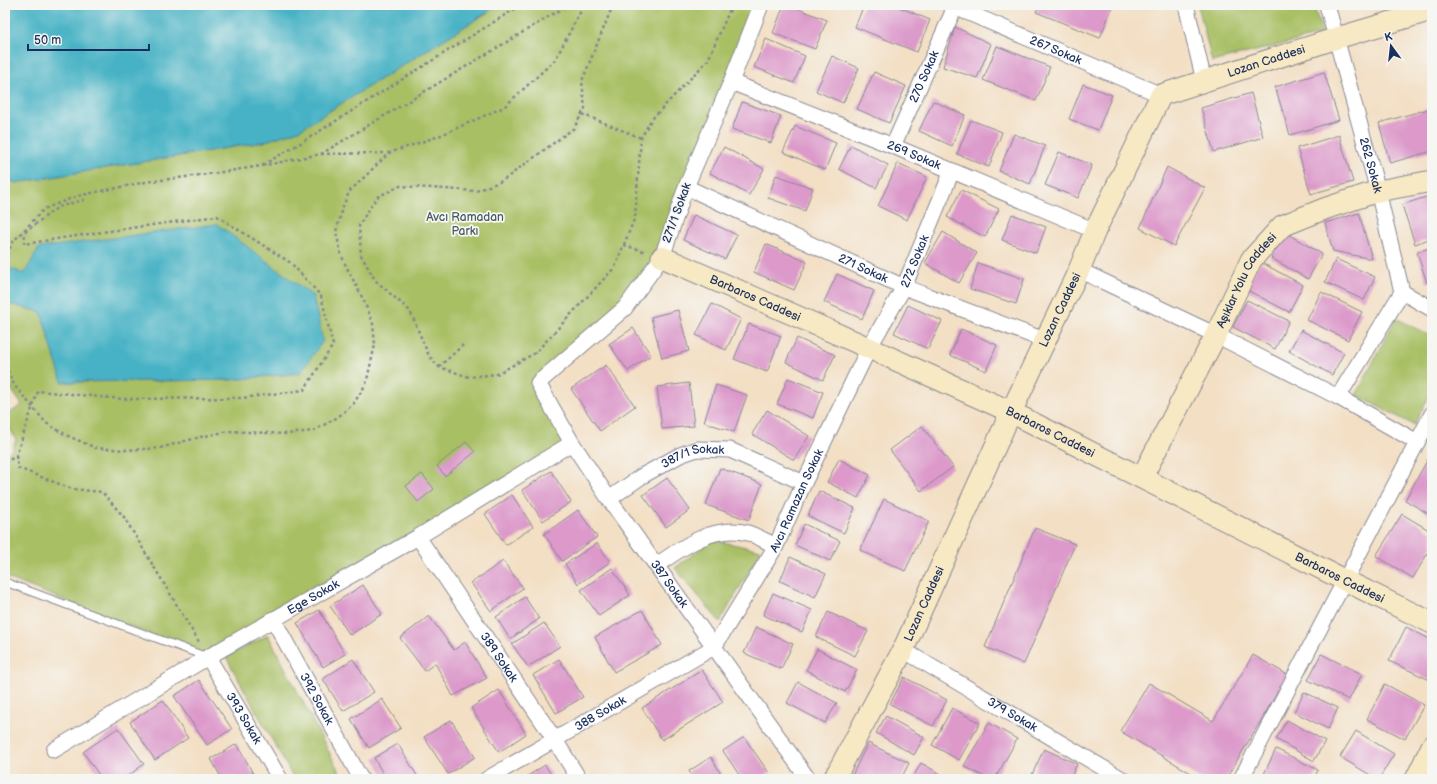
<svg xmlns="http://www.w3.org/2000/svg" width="1437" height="784" font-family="'Balsamiq Sans',sans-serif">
<rect width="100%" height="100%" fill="#f6f6f2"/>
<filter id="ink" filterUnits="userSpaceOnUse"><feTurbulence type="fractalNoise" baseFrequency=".025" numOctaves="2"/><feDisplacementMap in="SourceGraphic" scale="8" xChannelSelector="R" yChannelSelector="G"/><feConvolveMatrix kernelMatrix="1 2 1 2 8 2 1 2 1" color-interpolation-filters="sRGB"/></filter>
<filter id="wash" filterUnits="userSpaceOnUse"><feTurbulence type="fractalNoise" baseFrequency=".012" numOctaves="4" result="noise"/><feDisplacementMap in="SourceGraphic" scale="16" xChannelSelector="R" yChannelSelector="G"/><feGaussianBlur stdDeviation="0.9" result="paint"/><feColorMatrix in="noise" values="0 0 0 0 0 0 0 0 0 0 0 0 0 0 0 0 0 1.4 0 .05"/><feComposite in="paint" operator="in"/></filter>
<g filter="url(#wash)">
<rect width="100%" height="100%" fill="#f3dfc4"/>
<g fill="#a8bf64" stroke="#627761">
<polygon points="499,5 761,5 662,257 625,308 538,383 572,443 208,657 5,577 5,455 12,450 16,440 5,419 5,416 22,405 5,380 5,303 41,312 63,382 230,380 300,373 24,275 5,266 5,178 16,183 263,142 299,130"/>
<polygon points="1198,5 1313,5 1323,34 1212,62"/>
<polygon points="1396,318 1432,337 1432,391 1414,425 1356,395"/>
<polygon points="712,540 761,550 720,622 675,568"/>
<polygon points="268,635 343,779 294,779 226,657"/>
</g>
<g fill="#47b2c5" stroke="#317092">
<polygon points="5,5 499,5 299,130 263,142 16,183 5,178"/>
<polygon points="217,224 313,296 323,341 300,373 230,380 62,382 41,312 5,303 5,266 24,274 39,248"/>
</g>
<g id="blocks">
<g fill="#dc99ca">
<polygon points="784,5 788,5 827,20 815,49 773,33"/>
<polygon points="864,5 894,5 930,20 917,52 855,27"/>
<polygon points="1039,5 1113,5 1100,38 1036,12"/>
<polygon points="955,27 991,44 977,78 943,67"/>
<polygon points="766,39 805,56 794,83 754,67"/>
<polygon points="997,46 1050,67 1036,101 983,80"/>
<polygon points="832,56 859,68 843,103 816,91"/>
<polygon points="874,72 906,86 889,123 857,109"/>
<polygon points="1324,72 1339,120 1290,135 1275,87"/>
<polygon points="1083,84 1112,95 1098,130 1069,119"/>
<polygon points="1251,93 1263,137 1214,152 1201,108"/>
<polygon points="933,101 965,115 952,146 919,131"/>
<polygon points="742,102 781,116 771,143 732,129"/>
<polygon points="1432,108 1432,151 1390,163 1379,123"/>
<polygon points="971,120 1002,132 989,167 957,154"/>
<polygon points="795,126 836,143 825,170 783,152"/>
<polygon points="1014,134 1045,146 1030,184 999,171"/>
<polygon points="1339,135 1353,182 1311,194 1297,148"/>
<polygon points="851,145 888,165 876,188 839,169"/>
<polygon points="724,147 764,169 749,195 710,173"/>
<polygon points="1059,152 1092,165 1078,198 1045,185"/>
<polygon points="898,163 927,177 907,220 878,206"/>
<polygon points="1167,167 1205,188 1174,246 1140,228"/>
<polygon points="776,175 813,188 805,211 768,198"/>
<polygon points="961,190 999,209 985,237 947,217"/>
<polygon points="1432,195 1432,238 1415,244 1402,205"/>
<polygon points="1359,213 1372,259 1333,251 1325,223"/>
<polygon points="1012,214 1046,227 1036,253 1002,240"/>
<polygon points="694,215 737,235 725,259 683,240"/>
<polygon points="943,232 977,253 959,283 925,263"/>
<polygon points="1286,233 1322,254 1308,279 1271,258"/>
<polygon points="766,244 807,262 794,290 754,272"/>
<polygon points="1432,247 1432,281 1427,283 1417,252"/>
<polygon points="1336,259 1375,277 1364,300 1325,282"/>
<polygon points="1260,262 1303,285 1289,312 1245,289"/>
<polygon points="978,263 1024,279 1016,304 970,289"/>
<polygon points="837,274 874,291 862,319 824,302"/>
<polygon points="1321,292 1362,312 1348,340 1307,320"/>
<polygon points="1247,300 1289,321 1275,349 1233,327"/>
<polygon points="712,304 741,319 726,350 696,335"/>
<polygon points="908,305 942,321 928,349 894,333"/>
<polygon points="678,310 689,351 662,358 651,317"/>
<polygon points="749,324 781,336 767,372 734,359"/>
<polygon points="633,328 651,355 628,371 609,344"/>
<polygon points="961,329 997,345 986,371 950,355"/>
<polygon points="1301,330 1344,353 1332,375 1289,351"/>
<polygon points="797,338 835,355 823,380 786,362"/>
<polygon points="606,365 635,406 600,431 571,389"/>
<polygon points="788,378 823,392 813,418 777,404"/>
<polygon points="689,383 694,426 662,429 657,387"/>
<polygon points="716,385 747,395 734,432 704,422"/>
<polygon points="767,410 809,436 794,460 752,434"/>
<polygon points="922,426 953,467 921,491 890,450"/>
<polygon points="466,442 475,452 445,476 437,466"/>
<polygon points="1429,457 1432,460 1432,516 1405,500"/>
<polygon points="839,459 870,475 858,498 827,482"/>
<polygon points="720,468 762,484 749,520 706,505"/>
<polygon points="551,471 571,502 543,521 522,490"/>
<polygon points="422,474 434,489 418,502 406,486"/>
<polygon points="667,478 690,510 666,527 643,495"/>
<polygon points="819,491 855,508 844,533 808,516"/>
<polygon points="512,495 533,527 506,545 485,514"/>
<polygon points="884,499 929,521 905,571 860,550"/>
<polygon points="578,510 597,537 562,561 544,534"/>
<polygon points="1402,514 1432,532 1432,546 1413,578 1376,556"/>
<polygon points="804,524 840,541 830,561 795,545"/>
<polygon points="1035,528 1075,544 1024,664 985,647"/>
<polygon points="597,543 610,562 578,584 565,564"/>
<polygon points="790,557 826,574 815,597 780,581"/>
<polygon points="503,561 523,588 491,611 471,583"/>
<polygon points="612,568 630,595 599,616 581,590"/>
<polygon points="363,585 382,614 350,635 330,606"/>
<polygon points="773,593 812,610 802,632 763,615"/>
<polygon points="525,597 539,619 510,639 496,617"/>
<polygon points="319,610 345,654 323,667 297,623"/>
<polygon points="642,610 662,645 614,672 595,637"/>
<polygon points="828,612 868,631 855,656 816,637"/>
<polygon points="429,616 454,650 465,642 487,678 453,696 435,663 425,671 400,638"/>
<polygon points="544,623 560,646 528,667 512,644"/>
<polygon points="756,627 793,644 781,669 744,653"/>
<polygon points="1406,627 1432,640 1432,681 1389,661"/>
<polygon points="817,649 857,670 845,692 806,670"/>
<polygon points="1321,654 1362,674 1349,700 1308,680"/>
<polygon points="1253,655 1288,675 1226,779 1201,779 1120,731 1149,683 1213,721"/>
<polygon points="353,659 374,692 343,711 323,679"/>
<polygon points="559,659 583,697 556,713 533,675"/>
<polygon points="702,670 723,702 662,740 642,708"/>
<polygon points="904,677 947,700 933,726 890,704"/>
<polygon points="199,680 232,729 207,745 174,696"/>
<polygon points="798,682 837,703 825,723 787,703"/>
<polygon points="1385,684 1424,705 1405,739 1367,719"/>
<polygon points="499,690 526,734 499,752 471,708"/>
<polygon points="1304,692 1338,708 1328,729 1294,712"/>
<polygon points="382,699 401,728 369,748 351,719"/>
<polygon points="163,700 188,738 155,760 130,722"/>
<polygon points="952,708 980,723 959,760 932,745"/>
<polygon points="886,716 924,737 914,755 876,733"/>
<polygon points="451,720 475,757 448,774 424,737"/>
<polygon points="1287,720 1325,741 1314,761 1276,739"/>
<polygon points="989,723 1017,739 995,779 988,779 964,766"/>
<polygon points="118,728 144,764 124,779 102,779 83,752"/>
<polygon points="1356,731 1394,754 1379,779 1377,779 1340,757"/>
<polygon points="744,737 769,773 761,779 742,779 723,751"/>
<polygon points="868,743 909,763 901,779 861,779 852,775"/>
<polygon points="237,744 256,779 222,779 211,759"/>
<polygon points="398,744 419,779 386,779 374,758"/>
<polygon points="1044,749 1077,764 1070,779 1030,779"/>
<polygon points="1276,749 1318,770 1314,779 1262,778"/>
<polygon points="711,757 724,779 694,779 689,771"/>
<polygon points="921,763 946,777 945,779 912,779"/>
<polygon points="545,765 554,779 523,779"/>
</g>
</g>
</g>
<g filter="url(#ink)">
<use href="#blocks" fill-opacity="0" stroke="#878791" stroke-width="1"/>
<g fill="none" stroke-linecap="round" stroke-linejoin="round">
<g stroke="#878791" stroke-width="9">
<polyline id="lane" points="5,582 207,657"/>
</g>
<g stroke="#878791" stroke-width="17">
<g id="street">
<path id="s1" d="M 761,5 L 731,82 L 686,187 L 662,257 L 625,308 L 538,383 L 572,443 L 609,499 L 808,779"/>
<path id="s2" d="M 950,5 L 1161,95"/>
<polyline points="1186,5 1204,81"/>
<path id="s3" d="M 1327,5 L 1378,191 L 1402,292"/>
<path id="s4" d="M 731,82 L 893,146 L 1095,231"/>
<path id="s5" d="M 893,146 L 955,7"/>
<path id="s6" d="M 686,187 L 904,287 L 1044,340"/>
<polyline points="1079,270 1216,335 1338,397 1417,442"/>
<polyline points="1338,397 1402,292 1432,309"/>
<path id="s7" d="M 609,499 L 642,476 L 680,455 L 697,449 L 730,450 L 804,483"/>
<path id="s8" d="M 418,537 L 555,740 L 579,779"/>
<path d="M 657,565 C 683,547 714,524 748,533 C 757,536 767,542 776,546"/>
<path id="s9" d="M 273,619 L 361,779"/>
<path id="s10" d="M 903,650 L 1122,779"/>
<path id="s11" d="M 208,657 L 280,779"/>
<path id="s12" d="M 54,750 L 208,657 L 418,537 L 572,443"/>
<path id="s13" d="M 487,779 L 714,647 L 776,546 L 804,483 L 869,348 L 904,287 L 952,171"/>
<polyline points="1241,779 1432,414"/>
</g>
</g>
<g stroke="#878791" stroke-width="23">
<g id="secondary">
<path id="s14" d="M 662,257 L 869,348 L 1011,412 L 1344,580 L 1432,623"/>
<path id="s15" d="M 1142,477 L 1216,335 L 1251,260 L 1282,226 L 1324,209 L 1378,191 L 1432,181"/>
<path id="s16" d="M 834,779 L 903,650 L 1011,412 L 1079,270 L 1095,231 L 1161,95 L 1337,38 L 1432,10"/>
<polyline points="1416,779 1432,746"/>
</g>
</g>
<g stroke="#878791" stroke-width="2.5" stroke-dasharray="3 3" stroke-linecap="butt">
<polyline points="613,5 582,81 585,108 574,128 502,181 476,191 400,186 377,197 359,225 361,255 375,280 410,311 429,356 439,367 469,377 497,374 535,353 615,267 635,217 641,138 651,120 708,60 732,5"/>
<polyline points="582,114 641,138"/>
<polyline points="321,154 388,153"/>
<polyline points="263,165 299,144 521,5"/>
<polyline points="624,245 646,252"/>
<polyline points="5,260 12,243 44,209 77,196 146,182 216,173 261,166 321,154 568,5"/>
<polyline points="439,367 463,345"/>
<polyline points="200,437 229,431 287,434 313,431 338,417 354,403 366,384 375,345 373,324 364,301 346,266 341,254 336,232 342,209 349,192 389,153 439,136 504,107 555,60 584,5"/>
<polyline points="16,456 18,468 72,489 102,492 124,517 199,642"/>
<polyline points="5,463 16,456 38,391 122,399 242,398 304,390 333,345 321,296 291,263 217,216 102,232 24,244 25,232 58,207 87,199"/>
</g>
<use href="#lane" stroke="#fff" stroke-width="7"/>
<use href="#street" stroke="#fff" stroke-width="15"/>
<use href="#secondary" stroke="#f7e9c3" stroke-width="21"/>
<polyline stroke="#878791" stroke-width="2.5" stroke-dasharray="3 3" stroke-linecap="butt" points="5,365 14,385 46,423 68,436 96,448 127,450 160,448 200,437"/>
</g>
</g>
<g text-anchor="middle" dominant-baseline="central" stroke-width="3.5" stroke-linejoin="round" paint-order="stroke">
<g font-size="12" fill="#1b2f5e" stroke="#f6f6f2">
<text stroke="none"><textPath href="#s2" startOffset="115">267 Sokak</textPath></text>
<text stroke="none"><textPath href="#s16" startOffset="869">Lozan Caddesi</textPath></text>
<text stroke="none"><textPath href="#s5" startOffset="76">270 Sokak</textPath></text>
<text stroke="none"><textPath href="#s4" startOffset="197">269 Sokak</textPath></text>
<text stroke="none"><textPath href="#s3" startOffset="166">262 Sokak</textPath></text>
<text transform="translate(677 213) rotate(-70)">271/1 Sokak</text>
<text stroke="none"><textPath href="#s13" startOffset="698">272 Sokak</textPath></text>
<text stroke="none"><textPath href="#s6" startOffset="195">271 Sokak</textPath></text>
<text stroke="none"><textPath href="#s15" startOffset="223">Aşıklar Yolu Caddesi</textPath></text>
<text stroke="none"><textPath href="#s14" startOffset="102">Barbaros Caddesi</textPath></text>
<text stroke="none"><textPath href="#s16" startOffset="521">Lozan Caddesi</textPath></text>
<text stroke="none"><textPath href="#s14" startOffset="426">Barbaros Caddesi</textPath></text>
<text stroke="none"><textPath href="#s7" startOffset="96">387/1 Sokak</textPath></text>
<text stroke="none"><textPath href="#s13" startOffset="431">Avcı Ramazan Sokak</textPath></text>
<text stroke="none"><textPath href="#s14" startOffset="750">Barbaros Caddesi</textPath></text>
<text stroke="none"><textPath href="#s1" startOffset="689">387 Sokak</textPath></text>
<text stroke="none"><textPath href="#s12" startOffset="301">Ege Sokak</textPath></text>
<text stroke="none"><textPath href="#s16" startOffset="197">Lozan Caddesi</textPath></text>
<text stroke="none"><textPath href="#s8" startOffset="145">389 Sokak</textPath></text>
<text stroke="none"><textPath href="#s9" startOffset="91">392 Sokak</textPath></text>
<text stroke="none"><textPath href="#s13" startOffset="131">388 Sokak</textPath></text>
<text stroke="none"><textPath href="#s10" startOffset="127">379 Sokak</textPath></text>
<text stroke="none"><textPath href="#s11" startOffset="71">393 Sokak</textPath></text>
</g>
<g font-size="12" fill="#455a60" stroke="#f6f6f2">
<text x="465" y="217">Avcı Ramadan<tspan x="465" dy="14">Parkı</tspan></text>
</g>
</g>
<rect width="1437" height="784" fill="none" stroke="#f6f6f2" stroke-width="20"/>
<g transform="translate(1391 46) rotate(345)" stroke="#f6f6f2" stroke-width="3" paint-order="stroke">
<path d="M0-3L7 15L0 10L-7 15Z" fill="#1b2f5e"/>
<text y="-6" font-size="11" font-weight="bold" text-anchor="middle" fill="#1b2f5e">K</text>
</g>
<path d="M28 44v6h121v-6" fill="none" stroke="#1b2f5e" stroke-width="2"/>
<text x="34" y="44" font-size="12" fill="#1b2f5e" stroke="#f6f6f2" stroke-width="3" paint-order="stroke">50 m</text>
</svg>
